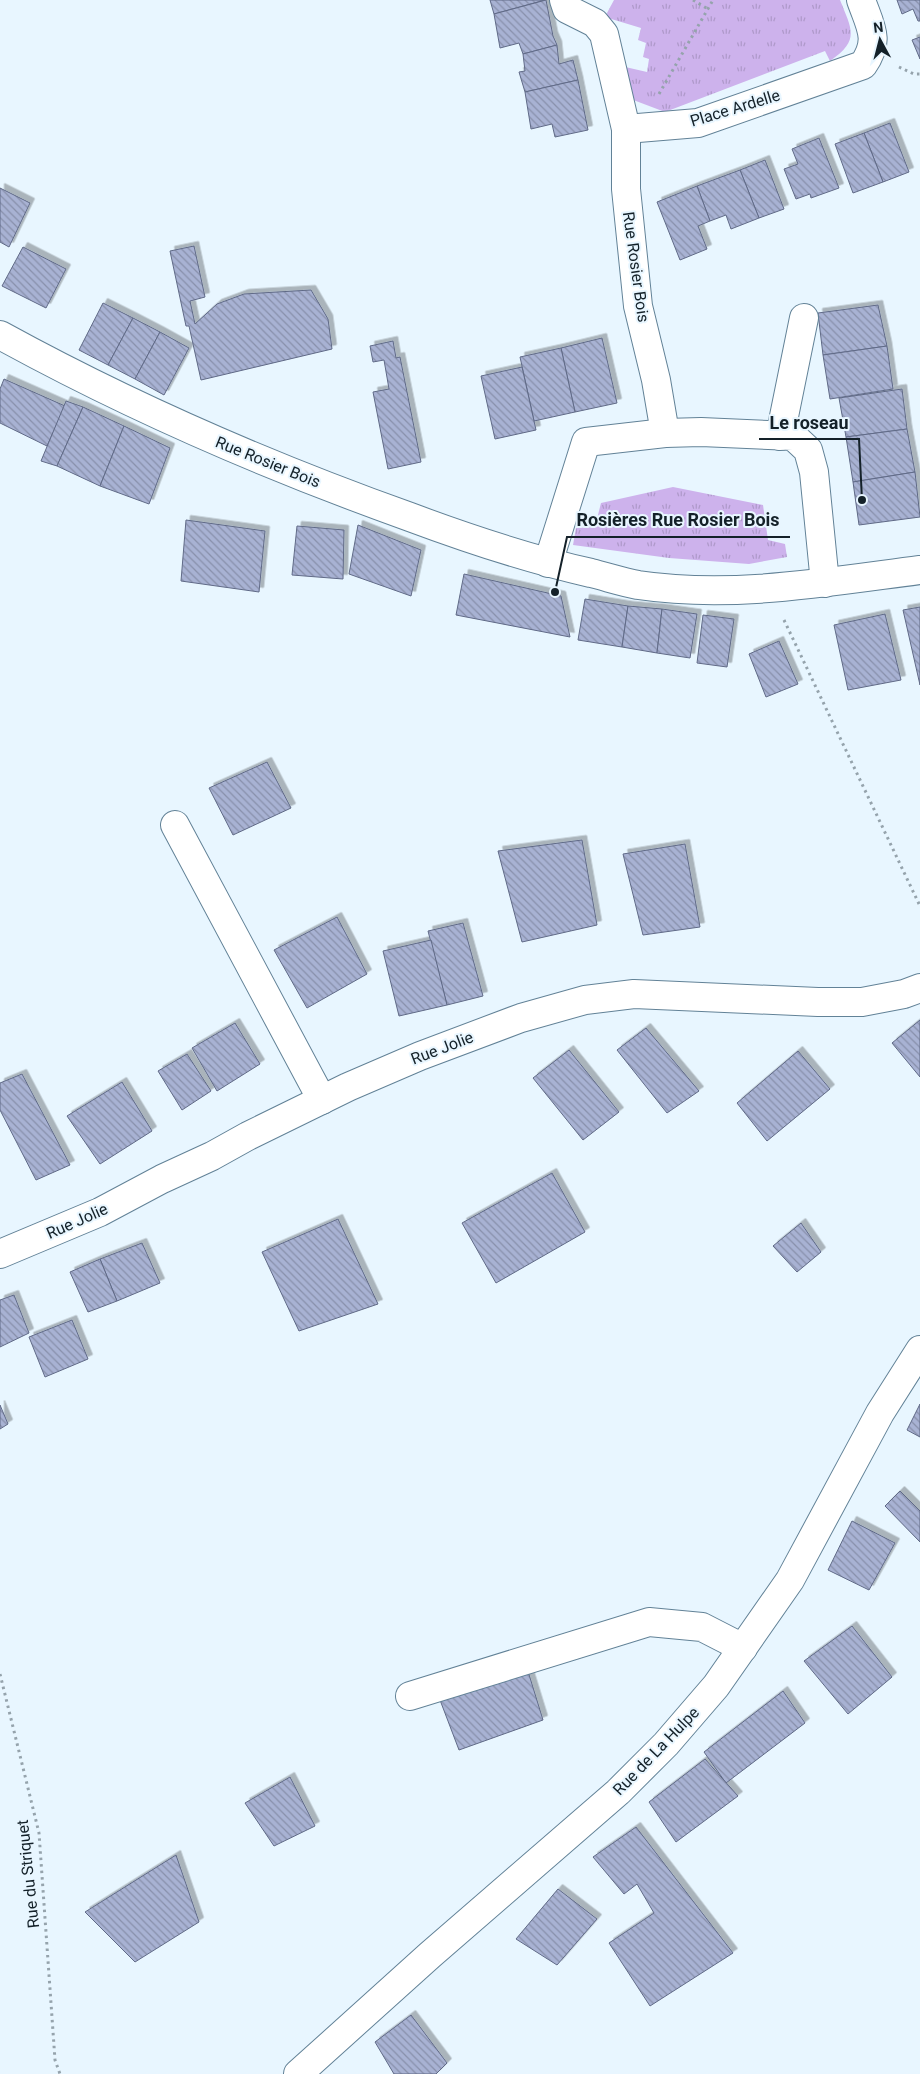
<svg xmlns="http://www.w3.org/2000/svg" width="920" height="2074" font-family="Roboto,sans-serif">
<defs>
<pattern id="grass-tufts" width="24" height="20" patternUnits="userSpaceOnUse" patternTransform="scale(1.25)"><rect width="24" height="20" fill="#cdb2ec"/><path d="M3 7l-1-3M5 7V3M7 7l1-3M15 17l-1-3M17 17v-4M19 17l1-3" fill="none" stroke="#af99ca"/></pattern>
<pattern id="building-back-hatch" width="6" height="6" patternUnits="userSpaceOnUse" patternTransform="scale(1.25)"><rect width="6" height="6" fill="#a8b2d3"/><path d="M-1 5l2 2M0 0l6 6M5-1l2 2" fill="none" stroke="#8890ab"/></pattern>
<filter id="shadow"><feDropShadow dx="4.5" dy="-4.5" stdDeviation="0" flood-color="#0004"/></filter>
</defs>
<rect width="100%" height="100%" fill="#e8f6ff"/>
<g fill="url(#grass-tufts)">
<path d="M 614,0 L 840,0 C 852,30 860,40 830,61 L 825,51 L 665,112 L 628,98 L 621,66 L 647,72 L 649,59 L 643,57 L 646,43 L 638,40 L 641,28 L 608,18 L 607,13 Z"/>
<polygon points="673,487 763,505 768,540 785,544 787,557 749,564 669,558 573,545 576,528 595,527 601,503"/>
</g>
<g fill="url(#building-back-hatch)" stroke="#606a87" filter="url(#shadow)">
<polygon points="490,0 545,0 494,14"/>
<polygon points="546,0 553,36 557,45 523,54 519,43 500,48 494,14"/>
<polygon points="897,0 920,0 920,21 918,21 913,9 902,14"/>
<polygon points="920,37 920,59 912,40"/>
<polygon points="557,45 559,64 573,60 578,80 525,92 519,72 525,71 523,54"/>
<polygon points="578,80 588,130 555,137 552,124 531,129 525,92"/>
<polygon points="890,123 909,172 883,182 864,133"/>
<polygon points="864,133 883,182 853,193 835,144"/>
<polygon points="819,138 839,188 811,198 810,194 796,199 784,169 798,164 792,149"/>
<polygon points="765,160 784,209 759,218 740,170"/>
<polygon points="740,170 759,218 731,229 726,215 710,221 697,186"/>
<polygon points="697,186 710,221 698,226 707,249 680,260 657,202"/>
<polygon points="0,188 30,203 9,247 0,242"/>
<polygon points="194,246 205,297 190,301 195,324 217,304 244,294 311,290 328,319 332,349 201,380 189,326 186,326 170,251"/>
<polygon points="23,247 66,269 46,308 2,286"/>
<polygon points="103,303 133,318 108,365 79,350"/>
<polygon points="878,305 887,346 823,355 818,313"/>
<polygon points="133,318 160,332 135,379 108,365"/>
<polygon points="160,332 189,348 164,395 135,379"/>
<polygon points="602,338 617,403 575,412 561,348"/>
<polygon points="393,341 396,358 400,357 421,462 388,469 373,392 389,389 384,360 373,362 370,346"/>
<polygon points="887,346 893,389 830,399 823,355"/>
<polygon points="561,348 575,412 534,421 520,357"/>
<polygon points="522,367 536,430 495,439 481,376"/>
<polygon points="4,379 65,406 47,446 0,423 0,389"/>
<polygon points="902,389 907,429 846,437 839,398"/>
<polygon points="66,401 83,407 57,466 41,461"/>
<polygon points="83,407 124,426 100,486 57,466"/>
<polygon points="124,426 170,448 149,504 100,486"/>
<polygon points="907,429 915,472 853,482 846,437"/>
<polygon points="915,472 920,517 859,525 853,482"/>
<polygon points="186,520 265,531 259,592 181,581"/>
<polygon points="358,525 421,550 411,596 349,574"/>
<polygon points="297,526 344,530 343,579 292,575"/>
<polygon points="464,574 561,596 570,637 456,615"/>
<polygon points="585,599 628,606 622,647 578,640"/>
<polygon points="628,606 662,609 657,653 622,647"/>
<polygon points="920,607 920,685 903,610"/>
<polygon points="662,609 697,614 690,658 657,653"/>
<polygon points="885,614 901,680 848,690 834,625"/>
<polygon points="703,615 734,619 727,667 697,663"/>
<polygon points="779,641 798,684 766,697 749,654"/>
<polygon points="267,762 291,808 233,835 209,788"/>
<polygon points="582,840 597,925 522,942 498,851"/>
<polygon points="685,844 700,927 643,935 623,854"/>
<polygon points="337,917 367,974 307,1008 274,950"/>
<polygon points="463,923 483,996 447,1005 428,931"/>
<polygon points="431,940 447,1005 399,1016 383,951"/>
<polygon points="920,1020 920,1077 892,1043"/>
<polygon points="235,1023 260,1064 217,1091 192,1048"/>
<polygon points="646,1028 699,1091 667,1113 617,1050"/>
<polygon points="569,1050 619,1112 583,1140 533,1078"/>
<polygon points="798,1051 830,1089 767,1141 737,1103"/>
<polygon points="187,1054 211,1091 182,1110 158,1071"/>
<polygon points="22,1074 70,1165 36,1180 0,1110 0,1083"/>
<polygon points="122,1082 152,1131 100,1164 67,1116"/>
<polygon points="552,1173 585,1232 496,1283 462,1223"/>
<polygon points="338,1219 378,1304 299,1331 262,1252"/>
<polygon points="801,1223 821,1252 797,1272 773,1246"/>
<polygon points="142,1243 160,1283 117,1301 100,1259"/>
<polygon points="100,1259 117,1301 88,1312 70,1272"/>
<polygon points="14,1295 29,1333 0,1347 0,1300"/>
<polygon points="72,1320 88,1359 45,1377 29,1337"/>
<polygon points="920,1404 920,1437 907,1430"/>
<polygon points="0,1405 8,1424 0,1429"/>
<polygon points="900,1491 920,1511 920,1542 885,1506"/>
<polygon points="852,1521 895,1543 869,1590 828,1570"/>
<polygon points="852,1626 892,1677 848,1714 804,1661"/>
<polygon points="527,1668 543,1720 459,1750 440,1700"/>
<polygon points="783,1691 805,1723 726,1783 704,1752"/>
<polygon points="705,1759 738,1796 676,1842 649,1802"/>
<polygon points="290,1777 315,1826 274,1846 245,1803"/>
<polygon points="636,1827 733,1953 650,2006 609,1943 654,1913 637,1884 624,1894 593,1857"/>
<polygon points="176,1855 199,1922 135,1962 85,1912"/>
<polygon points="558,1889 597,1919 557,1965 516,1939"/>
<polygon points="411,2015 447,2063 436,2074 394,2074 375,2042"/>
</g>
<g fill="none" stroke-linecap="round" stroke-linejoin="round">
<g stroke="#628297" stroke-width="30">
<g id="minor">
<polyline points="564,0 567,9 595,23 604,34 626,129 626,189 638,306 656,380 665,433"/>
<path d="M 626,129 L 698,123 L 863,65 C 881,40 870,26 861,0"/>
<path d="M 0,335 C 133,408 267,466 410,517 C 469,539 529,559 591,573 C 607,577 623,582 638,585 C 732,599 827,582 920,570"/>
<polyline points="780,436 804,318"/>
<polyline points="548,563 586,442 665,433 701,432 793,436 808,450 814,472 825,583"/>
<polyline points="175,825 322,1100"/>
<polyline points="0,1254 100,1212 162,1179 212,1156 248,1136 348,1087 420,1056 521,1018 585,1000 634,994 818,1002 862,1002 904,994 920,988"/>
<polyline points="410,1696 649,1622 702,1627 743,1648"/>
<polyline points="298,2074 430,1955 618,1792 666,1744 716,1686 790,1580 880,1413 920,1350"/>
</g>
</g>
<g stroke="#95a3ac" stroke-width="3" stroke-dasharray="2.5 4" stroke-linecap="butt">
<polyline points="693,0 708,9"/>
<polyline points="899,67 914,74 920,74"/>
<polyline points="659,94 713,0"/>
<polyline points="784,620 920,906"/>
<polyline points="0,1674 39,1833 55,2060 60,2074"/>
</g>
<use href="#minor" stroke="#fff" stroke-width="28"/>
</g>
<g text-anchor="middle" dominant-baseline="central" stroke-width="4" stroke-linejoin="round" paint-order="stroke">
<g font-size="16" fill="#142129" stroke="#e8f6ff">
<text transform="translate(735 108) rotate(-17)">Place Ardelle</text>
<text transform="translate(636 267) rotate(82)">Rue Rosier Bois</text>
<text transform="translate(268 462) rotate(22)">Rue Rosier Bois</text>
<text transform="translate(442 1048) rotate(-21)">Rue Jolie</text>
<text transform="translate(77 1221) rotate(-24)">Rue Jolie</text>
<text transform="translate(656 1751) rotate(-46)">Rue de La Hulpe</text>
<text transform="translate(28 1874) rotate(-96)">Rue du Striquet</text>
</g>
</g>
<path fill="none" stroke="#142129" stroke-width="2" d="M862 500L859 439H759M555 592L567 537H790"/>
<g fill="#142129" stroke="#e8f6ff" stroke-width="2">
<circle cx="862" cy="500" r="5"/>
<circle cx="555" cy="592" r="5"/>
</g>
<g font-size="18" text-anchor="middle" font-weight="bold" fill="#142129" stroke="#e8f6ff" stroke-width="4" stroke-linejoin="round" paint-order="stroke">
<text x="809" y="429">Le roseau</text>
<text x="678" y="526">Rosières Rue Rosier Bois</text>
</g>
<g transform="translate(880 40) rotate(353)" stroke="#e8f6ff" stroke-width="4" paint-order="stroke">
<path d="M0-4L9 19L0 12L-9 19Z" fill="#142129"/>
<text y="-8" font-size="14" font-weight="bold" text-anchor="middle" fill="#142129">N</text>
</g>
</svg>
